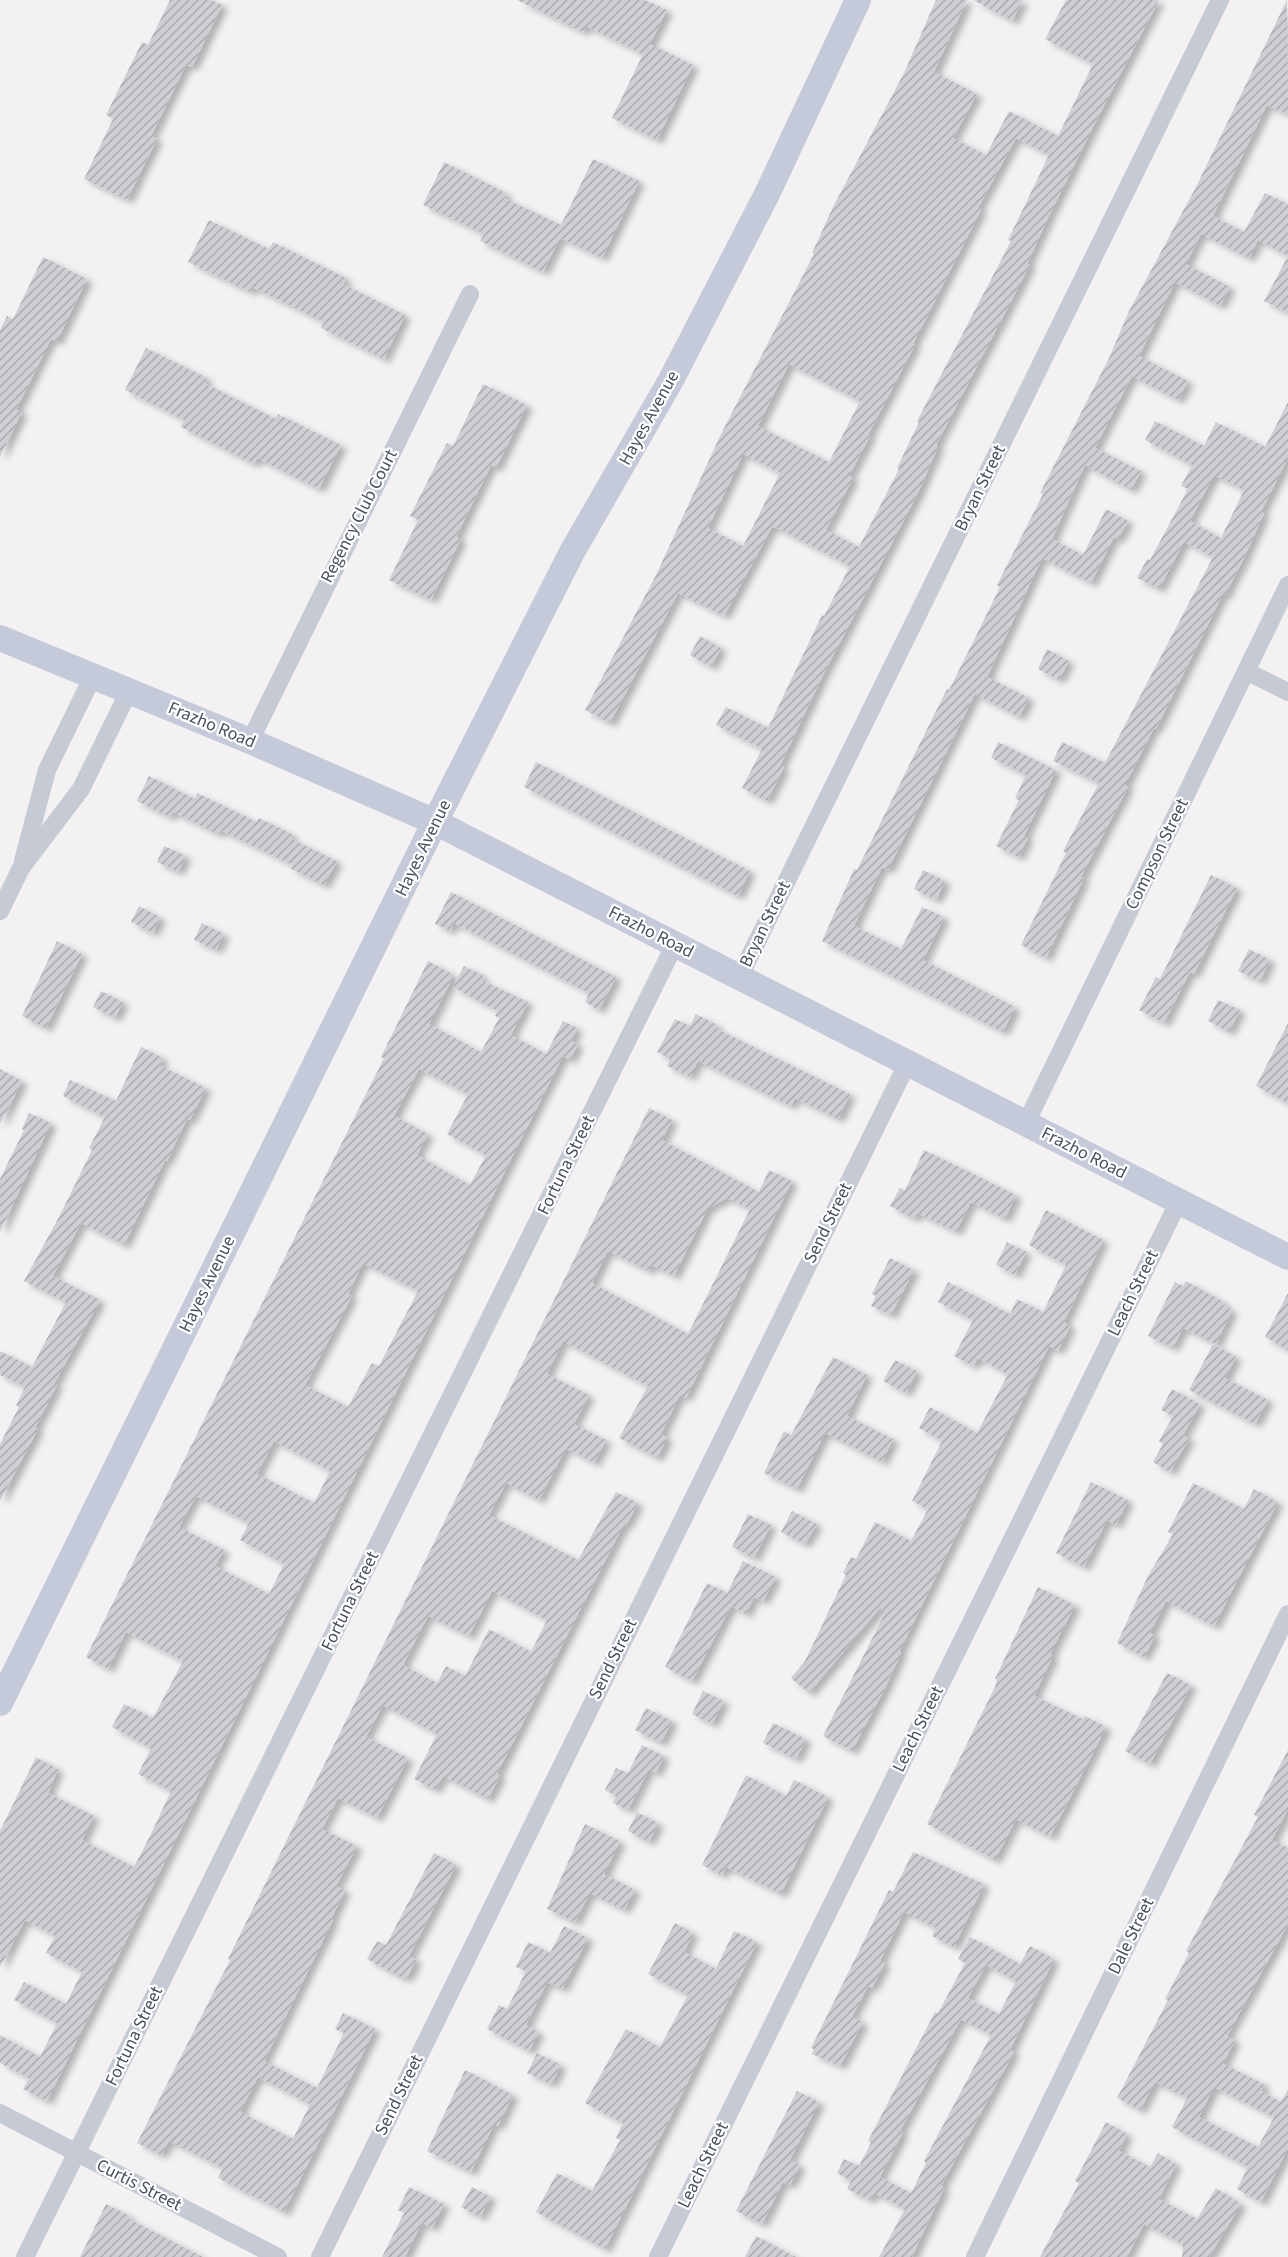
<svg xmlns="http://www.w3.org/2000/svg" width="1288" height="2257" font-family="'Source Sans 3',sans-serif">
<defs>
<pattern id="building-hatch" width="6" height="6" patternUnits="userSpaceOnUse" patternTransform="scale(1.5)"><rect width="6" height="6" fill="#cecfd5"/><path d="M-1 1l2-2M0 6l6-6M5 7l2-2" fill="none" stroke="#a9aab0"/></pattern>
<filter id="shadow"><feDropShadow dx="6" dy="4" stdDeviation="3" flood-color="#0004"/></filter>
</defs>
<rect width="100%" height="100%" fill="#f3f1f1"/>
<g fill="url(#building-hatch)" fill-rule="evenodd" filter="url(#shadow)">
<polygon points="170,0 212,0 222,5 192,67 186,65 151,136 157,139 127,200 84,179 113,119 106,115 142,42 148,45"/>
<polygon points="517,0 645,0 667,10 650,44 693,65 657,140 612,118 643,54 586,26 583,32"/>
<path d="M 936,0 L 967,0 L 934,72 L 977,94 L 953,138 L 986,155 L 1009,111 L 1058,136 L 1093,64 L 1045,39 L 1066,0 L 1159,0 L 1093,127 L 1048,218 L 1027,264 L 1030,265 L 936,445 L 938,447 L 918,493 L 824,673 L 780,766 L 784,767 L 767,801 L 742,788 L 762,749 L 716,725 L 726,707 L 768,728 L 822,615 L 824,616 L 850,566 L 779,529 L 772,527 L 724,616 L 678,593 L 610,723 L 585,710 L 656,575 L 721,434 L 814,254 L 812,253 L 833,207 L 904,73 ZM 1016,138 L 1049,155 L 1008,240 L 1011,241 L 917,421 L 919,422 L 897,468 L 899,469 L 859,547 L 826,530 L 853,478 L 849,476 L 870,436 L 868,435 L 915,345 L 913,344 L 981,210 L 978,208 ZM 789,364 L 860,401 L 829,462 L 758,426 ZM 743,454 L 780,473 L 743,546 L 708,528 Z"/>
<polygon points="973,0 1023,0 1012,21"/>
<polygon points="1287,0 1288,115 1267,105 1213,216 1244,232 1265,193 1288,204 1288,256 1258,240 1249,258 1201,234 1186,264 1230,287 1220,306 1175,282 1139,356 1188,381 1178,400 1132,376 1095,448 1141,471 1131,490 1085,465 1052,539 1083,555 1106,509 1128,521 1118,539 1114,537 1091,583 1042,558 987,677 1029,698 1019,717 975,694 888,870 882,867 854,926 901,949 922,907 944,917 923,960 1015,1007 1003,1032 822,941 854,869 857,870 947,689 949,690 978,632 1000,587 997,585 1043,494 1040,493 1109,358 1129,311 1195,189"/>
<polygon points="593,159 639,181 602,258 560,238 543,272 480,241 484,234 423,205 444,162 506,193 504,198 561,225"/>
<polygon points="209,220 269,249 273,242 346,278 343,284 405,315 384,359 321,328 324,322 252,287 250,292 188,262"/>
<polygon points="1288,256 1288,313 1264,301"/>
<polygon points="43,257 87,279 57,341 51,339 16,410 22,412 0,457 0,330 7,316 13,319"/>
<polygon points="146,348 207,378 204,383 276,419 278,414 341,445 319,489 257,458 254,464 181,427 184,420 125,390"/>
<polygon points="483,384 527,405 496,468 491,465 456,537 461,539 431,600 389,580 418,520 410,516 447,443 453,446"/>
<path d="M 1288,402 L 1288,458 L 1261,512 L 1264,514 L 1242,562 L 1225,595 L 1223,594 L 1156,729 L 1154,728 L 1125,785 L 1128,787 L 1081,877 L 1084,878 L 1046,958 L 1021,945 L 1066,853 L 1063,851 L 1099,783 L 1053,761 L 1062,742 L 1105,763 L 1213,557 L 1184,542 L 1159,589 L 1137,578 L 1147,559 L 1150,560 L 1188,489 L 1181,486 L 1192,465 L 1145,440 L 1155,421 L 1204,446 L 1216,422 L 1265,447 ZM 1214,475 L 1244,490 L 1221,538 L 1190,521 Z"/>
<polygon points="700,636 721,648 711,667 690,655"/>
<polygon points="1047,649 1069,661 1059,680 1038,669"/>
<polygon points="998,742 1056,770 1024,836 1028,838 1018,857 996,846 1019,800 1015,798 1026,775 991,758"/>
<polygon points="536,762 750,871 738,896 524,787"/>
<polygon points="149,776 195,799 197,793 257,822 259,818 292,834 290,838 337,861 324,885 291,869 293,865 220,830 218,834 173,812 170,817 137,801"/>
<polygon points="164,846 186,856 178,872 157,862"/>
<polygon points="923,870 945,881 936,900 914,889"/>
<polygon points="1211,875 1237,888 1194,974 1190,972 1164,1023 1139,1010 1156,977 1160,979"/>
<polygon points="451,892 616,977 599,1010 585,1002 589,993 454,923 450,931 435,924"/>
<polygon points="139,906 160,917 153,933 131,922"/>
<polygon points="202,923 224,934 216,950 194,940"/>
<polygon points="57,941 82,954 46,1028 22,1016"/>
<polygon points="1249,949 1270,960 1260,981 1238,971"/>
<path d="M 428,961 L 454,975 L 429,1024 L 481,1052 L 499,1018 L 495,1016 L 498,1011 L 453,987 L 464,966 L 484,976 L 481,980 L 528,1002 L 511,1035 L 546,1054 L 563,1021 L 577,1028 L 571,1041 L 578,1044 L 570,1060 L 563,1056 L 511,1159 L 47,2101 L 23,2089 L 29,2078 L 0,2063 L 0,2035 L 40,2057 L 57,2023 L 14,2000 L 24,1982 L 66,2004 L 82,1972 L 46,1953 L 55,1936 L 25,1920 L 0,1967 L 0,1831 L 36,1757 L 58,1769 L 48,1793 L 94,1816 L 82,1840 L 134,1867 L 150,1836 L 171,1791 L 138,1774 L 151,1748 L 112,1727 L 124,1704 L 153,1718 L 183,1661 L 126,1632 L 108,1669 L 86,1657 L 384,1058 L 381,1057 ZM 419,1069 L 468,1094 L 447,1134 L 486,1155 L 470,1185 L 417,1155 L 428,1134 L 394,1116 ZM 363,1263 L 418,1291 L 379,1366 L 372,1363 L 348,1407 L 305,1385 L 352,1296 L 348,1294 ZM 274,1441 L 330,1471 L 314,1503 L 257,1474 ZM 196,1496 L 249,1523 L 240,1540 L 284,1564 L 269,1594 L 215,1566 L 224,1550 L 179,1527 Z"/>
<polygon points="101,991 123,1002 115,1018 93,1007"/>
<polygon points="1218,1000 1240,1010 1229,1032 1208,1021"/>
<polygon points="696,1014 717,1025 715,1028 850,1094 838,1119 795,1098 791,1106 698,1061 690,1077 667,1066 670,1059 657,1052 675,1019 690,1026"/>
<polygon points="1288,1023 1288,1103 1256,1086"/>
<polygon points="141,1047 163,1058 159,1065 206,1088 190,1120 187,1119 167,1161 165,1160 124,1245 81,1223 53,1276 100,1300 54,1384 57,1385 35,1428 38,1429 0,1501 0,1444 19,1407 16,1405 25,1387 0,1375 0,1351 32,1367 66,1302 24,1281 58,1219 92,1150 89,1148 105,1117 63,1096 70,1080 116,1101"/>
<polygon points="0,1069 22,1081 0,1124"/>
<path d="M 649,1108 L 672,1120 L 662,1140 L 759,1192 L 769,1170 L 792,1181 L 686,1398 L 680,1395 L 661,1434 L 667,1438 L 657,1458 L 619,1438 L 648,1386 L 563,1341 L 547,1374 L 589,1395 L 574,1424 L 606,1440 L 594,1463 L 566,1448 L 539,1500 L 506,1483 L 489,1515 L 578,1560 L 616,1492 L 638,1503 L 626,1526 L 624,1524 L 550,1669 L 497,1774 L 500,1776 L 488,1799 L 443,1776 L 435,1790 L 414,1779 L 437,1734 L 383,1705 L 366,1737 L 408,1758 L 377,1818 L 338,1798 L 322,1829 L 357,1846 L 336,1886 L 345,1890 L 331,1919 L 333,1920 L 264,2061 L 317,2088 L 344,2033 L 335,2029 L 343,2013 L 375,2029 L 284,2212 L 218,2178 L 223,2168 L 169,2141 L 161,2155 L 137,2143 L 230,1960 L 228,1959 ZM 727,1198 L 750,1209 L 688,1334 L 592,1283 L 608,1251 L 649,1271 L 652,1265 L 674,1276 L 708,1208 ZM 492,1591 L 547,1620 L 531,1652 L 489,1629 L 465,1676 L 446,1666 L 437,1683 L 403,1665 L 428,1616 L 469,1636 ZM 258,2077 L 310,2104 L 293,2139 L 240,2112 Z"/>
<polygon points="29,1113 51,1123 0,1232 0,1179 24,1130 22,1129"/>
<polygon points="924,1150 1016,1195 1005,1219 971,1202 956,1232 917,1213 914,1219 890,1206 900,1188 905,1190"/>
<polygon points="1046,1210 1103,1240 1064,1322 1070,1326 1058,1351 1049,1346 899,1652 901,1653 885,1688 852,1751 823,1736 886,1611 880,1608 809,1693 791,1678 805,1661 846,1575 843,1573 851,1557 856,1559 875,1522 911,1541 928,1509 912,1501 942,1441 919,1428 930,1407 977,1433 1008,1374 978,1358 973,1366 954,1356 973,1320 938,1302 948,1282 1010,1314 1017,1299 1043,1312 1066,1265 1029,1245"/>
<polygon points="1007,1242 1026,1252 1015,1275 996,1265"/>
<polygon points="890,1258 914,1270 891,1315 871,1306 876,1296 872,1294"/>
<polygon points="1186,1281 1224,1302 1223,1305 1232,1310 1216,1344 1183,1328 1173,1348 1148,1336 1175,1282 1183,1286"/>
<polygon points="1288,1293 1288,1350 1265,1337"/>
<polygon points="1213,1344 1236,1357 1225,1378 1268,1400 1255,1424 1189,1390"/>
<polygon points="833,1357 867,1375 847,1416 893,1439 882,1462 825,1433 797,1489 764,1473 784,1431 791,1435"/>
<polygon points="895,1360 917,1371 906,1393 883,1381"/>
<polygon points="1172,1389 1200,1404 1183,1435 1189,1439 1170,1472 1153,1462 1163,1444 1159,1441 1173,1416 1161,1410"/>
<polygon points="1091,1482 1128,1500 1116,1525 1107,1520 1084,1567 1056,1553"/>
<polygon points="1193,1483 1244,1509 1254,1489 1278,1502 1214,1626 1166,1601 1150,1633 1155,1636 1144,1657 1117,1643 1148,1576 1173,1534 1168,1532"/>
<polygon points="792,1511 817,1524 805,1544 781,1532"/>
<polygon points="748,1514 771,1525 754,1558 732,1547"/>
<polygon points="743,1561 776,1577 763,1601 754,1597 746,1614 731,1606 692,1681 665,1667 707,1583 727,1593"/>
<polygon points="1038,1587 1075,1605 1050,1654 1053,1656 1034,1696 1083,1719 1085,1716 1106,1727 1050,1837 1016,1819 995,1860 927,1824 995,1687 997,1680 995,1679"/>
<polygon points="1167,1673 1191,1685 1150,1764 1125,1751"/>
<polygon points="703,1691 724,1701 712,1724 692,1714"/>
<polygon points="646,1708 672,1721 661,1743 635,1730"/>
<polygon points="773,1723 806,1739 796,1759 763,1743"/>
<polygon points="642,1745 664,1756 656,1773 649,1769 628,1810 613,1803 616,1796 605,1790 616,1768 628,1773"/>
<path d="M 1288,1750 L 1288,1809 L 1272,1840 L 1288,1848 L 1288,1924 L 1227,2036 L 1235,2040 L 1223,2064 L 1264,2084 L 1261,2091 L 1281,2102 L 1288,2089 L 1288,2148 L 1261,2202 L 1237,2189 L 1248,2167 L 1172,2127 L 1187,2098 L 1155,2082 L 1140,2110 L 1117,2098 L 1168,2000 L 1165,1999 L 1189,1953 L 1186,1951 L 1258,1817 L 1254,1815 ZM 1214,2087 L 1274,2117 L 1258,2147 L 1199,2117 Z"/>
<polygon points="746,1775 786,1796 794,1780 828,1797 781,1894 726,1867 722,1875 702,1865"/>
<polygon points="637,1812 658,1823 649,1842 628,1831"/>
<polygon points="585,1824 620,1841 604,1874 635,1890 624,1910 590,1893 575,1922 547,1909"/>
<polygon points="913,1852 984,1884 954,1947 932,1936 936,1928 904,1912 880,1961 885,1963 872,1988 868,1986 852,2017 863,2022 840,2066 812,2054 814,2049 811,2048 889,1890 893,1892"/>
<polygon points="434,1853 456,1865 409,1956 416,1960 407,1978 400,1977 367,1959 377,1941 386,1945"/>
<polygon points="675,1923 693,1933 684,1952 716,1969 734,1931 757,1942 605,2249 536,2212 557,2173 592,2191 620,2140 616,2138 623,2123 585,2103 626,2029 660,2047 688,1995 648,1974"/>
<polygon points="564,1926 588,1938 562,1989 547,1982 526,2025 539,2032 529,2051 487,2029 499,2005 507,2009 526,1971 516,1967 528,1942 550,1953"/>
<path d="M 970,1937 L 1020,1964 L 1030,1946 L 1054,1959 L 1010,2050 L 1014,2052 L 941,2186 L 944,2188 L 912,2257 L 879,2257 L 905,2209 L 874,2193 L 870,2200 L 847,2189 L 851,2181 L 837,2173 L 844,2159 L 859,2166 L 871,2143 L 868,2141 L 935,2012 L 938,2013 L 965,1963 L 958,1959 ZM 986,1965 L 1016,1981 L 999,2014 L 968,1998 ZM 961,2019 L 991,2035 L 924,2161 L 926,2163 L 911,2193 L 880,2177 L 903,2132 L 900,2131 Z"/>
<polygon points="537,2053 561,2065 551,2084 527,2073"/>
<polygon points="465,2070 513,2095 498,2126 494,2124 471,2172 427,2151"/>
<polygon points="797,2091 819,2102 790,2160 800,2165 790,2185 783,2182 762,2224 736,2211"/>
<polygon points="1106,2122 1127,2134 1119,2151 1150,2167 1158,2153 1176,2164 1159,2199 1197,2219 1216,2188 1241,2204 1209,2257 1182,2257 1183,2244 1144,2224 1127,2257 1040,2257 1079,2183 1075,2181"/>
<polygon points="409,2187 444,2204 432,2228 422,2223 405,2257 382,2257 404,2213 398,2210"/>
<polygon points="472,2187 491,2197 480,2217 461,2207"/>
<polygon points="106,2204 130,2216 129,2219 203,2257 80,2257"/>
<polygon points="756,2236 796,2257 745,2257"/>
</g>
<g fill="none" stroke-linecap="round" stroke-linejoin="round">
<g stroke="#c5cad5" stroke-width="18">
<polyline points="1246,671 1288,692"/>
<polyline points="250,741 470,294"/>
<polyline points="23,861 47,770 93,676"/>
<polyline points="0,911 21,868 81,789 129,691"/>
<polyline points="740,976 1220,0"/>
<polyline points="1026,1123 1288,585"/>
<polyline points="0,2113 278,2257"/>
<polyline points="25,2257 675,944"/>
<polyline points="320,2257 908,1062"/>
<polyline points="658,2257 1179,1201"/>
<polyline points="975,2257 1288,1614"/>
</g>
<g stroke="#c4cad9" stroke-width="26">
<polyline points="0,638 250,741 435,822 1288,1257"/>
<polyline points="0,1703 435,822 572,552 671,380 768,192 858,0"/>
</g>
</g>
<g text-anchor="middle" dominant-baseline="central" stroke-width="4.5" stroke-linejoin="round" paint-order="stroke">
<g font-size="18" fill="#49505e" stroke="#fff">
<text transform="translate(649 418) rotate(-61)">Hayes Avenue</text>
<text transform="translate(980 488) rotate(-64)">Bryan Street</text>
<text transform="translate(359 516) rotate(-63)">Regency Club Court</text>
<text transform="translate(212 725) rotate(23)">Frazho Road</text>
<text transform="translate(423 848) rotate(-64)">Hayes Avenue</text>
<text transform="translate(1157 854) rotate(-64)">Compson Street</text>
<text transform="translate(765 924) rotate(-64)">Bryan Street</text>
<text transform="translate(651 932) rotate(27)">Frazho Road</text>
<text transform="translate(1084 1153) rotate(27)">Frazho Road</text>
<text transform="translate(566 1165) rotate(-64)">Fortuna Street</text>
<text transform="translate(828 1223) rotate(-64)">Send Street</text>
<text transform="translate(207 1284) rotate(-64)">Hayes Avenue</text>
<text transform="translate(1133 1293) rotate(-64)">Leach Street</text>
<text transform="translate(350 1601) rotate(-64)">Fortuna Street</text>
<text transform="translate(613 1659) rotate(-64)">Send Street</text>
<text transform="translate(918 1729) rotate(-64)">Leach Street</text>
<text transform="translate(1131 1936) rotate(-64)">Dale Street</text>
<text transform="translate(134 2036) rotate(-64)">Fortuna Street</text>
<text transform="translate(399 2095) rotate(-64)">Send Street</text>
<text transform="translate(703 2165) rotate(-64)">Leach Street</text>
<text transform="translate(139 2185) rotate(27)">Curtis Street</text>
</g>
</g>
</svg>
